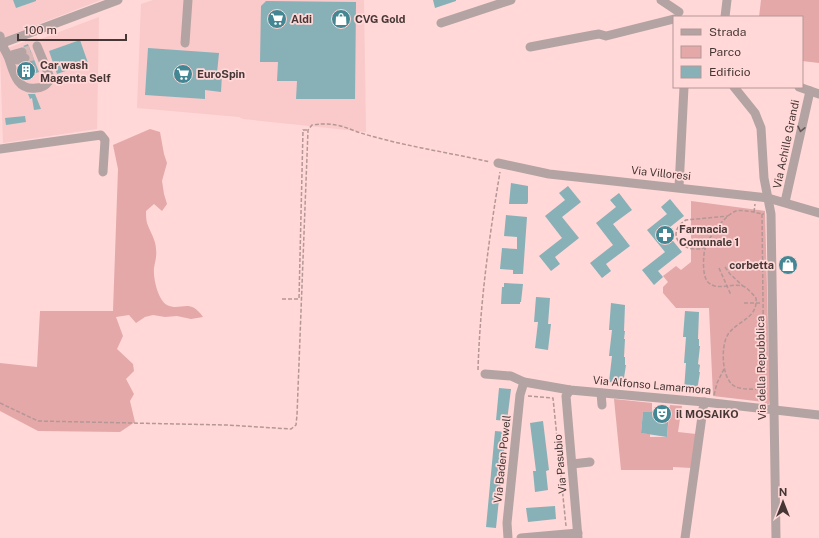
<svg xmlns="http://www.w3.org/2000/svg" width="819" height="538" font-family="'Public Sans',sans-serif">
<rect width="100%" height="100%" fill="#ffd8d7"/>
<g fill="#f9cac9">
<polygon points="0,0 101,0 0,39"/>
<polygon points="153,0 364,0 366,132 243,119 239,117 137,108 141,4"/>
<polygon points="99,17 97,129 3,143 0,51 37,37 38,40"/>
</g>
<g fill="#e4a8a9">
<polygon points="761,0 819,0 819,63 802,61 802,17 759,17"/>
<path d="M 150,129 L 160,132 L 164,154 L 167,163 L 162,181 L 164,194 L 167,204 L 162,211 L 154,204 L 146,211 C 146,215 146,219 147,223 C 150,232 156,240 156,249 C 157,256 155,262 154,268 C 153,278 158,300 167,305 C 181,312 189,297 203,317 L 191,319 L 177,316 L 165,317 L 153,315 L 145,317 L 136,323 L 129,315 L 116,317 L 123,336 L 117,349 L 133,364 L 134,371 L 126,379 L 134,394 L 130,401 L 135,422 L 120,432 L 38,431 L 0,411 L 0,363 L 37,367 L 40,311 L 113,311 L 118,169 L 113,145 Z"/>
<polygon points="691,201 765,211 770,400 769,404 767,405 764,402 713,396 709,308 676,308 663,293 663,287 668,282 663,276 676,266 681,270 691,262"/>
<polygon points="614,399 652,403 652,412 643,412 641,433 650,434 650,437 667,437 670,405 682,406 678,432 696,434 691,468 673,467 673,470 621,470"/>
</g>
<g fill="#88b0b7">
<polygon points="13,0 36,0 36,1 16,8"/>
<polygon points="433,0 456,0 456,1 435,8"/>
<polygon points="266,1 356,2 355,99 296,99 297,81 277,81 278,62 260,62 261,6"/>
<polygon points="80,40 88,63 57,74 49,51"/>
<polygon points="28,44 39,72 25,77 21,68 28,65 27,64 31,60 31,57 26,48 23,46"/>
<polygon points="148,48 219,53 217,73 222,74 221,92 205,90 205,99 145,95"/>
<polygon points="28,94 35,94 41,109 34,110 32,98 30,99"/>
<polygon points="25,116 26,122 6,125 5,118"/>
<polygon points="511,183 528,186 528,202 527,204 509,204"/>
<polygon points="568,186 581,202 562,217 579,238 555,257 560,264 551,271 539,256 562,238 545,216 565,200 559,193"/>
<polygon points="619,193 632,210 613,224 630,246 606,264 611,271 602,278 590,263 613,245 596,223 616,207 610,200"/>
<polygon points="670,199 684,216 665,231 682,252 658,271 663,277 654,285 642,270 665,252 647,230 667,214 661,207"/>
<polygon points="506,215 527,217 523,274 513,274 513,270 500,269 502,248 517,249 517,237 504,236"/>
<polygon points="504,283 523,284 521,302 520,302 520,304 501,304 502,287 504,287"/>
<polygon points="536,297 550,298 548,324 551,324 548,350 535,348 538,322 534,322"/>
<polygon points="611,303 625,305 624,331 625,331 624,339 625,339 624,357 625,357 625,365 626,365 623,384 609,382 612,356 609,356 612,330 609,330"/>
<polygon points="685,311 699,312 698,339 699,339 699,346 700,346 698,364 700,365 699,372 700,372 697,391 684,390 686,363 684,363 686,337 683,337"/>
<polygon points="499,388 511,389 507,421 496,420"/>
<polygon points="652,411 669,412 667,437 641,433 643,412 652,412"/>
<polygon points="543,421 549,470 546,471 548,490 535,492 533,471 536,471 530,423"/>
<polygon points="495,431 506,432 496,528 486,527"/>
<polygon points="555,506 556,519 528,522 526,508"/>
</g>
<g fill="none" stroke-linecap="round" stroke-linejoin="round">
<g stroke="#dab8b7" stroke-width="9" stroke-dasharray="9 4.5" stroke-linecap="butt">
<polyline points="22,52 30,50"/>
<polyline points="25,58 33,56"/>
</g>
<g stroke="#b49796" stroke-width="1.5" stroke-dasharray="4 2" stroke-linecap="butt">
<polyline points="754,212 755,204"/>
<path d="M 762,214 L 764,389 C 756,389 744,390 736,387 C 721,381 720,344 729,333 C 739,320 758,318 756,298 C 753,294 749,290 745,287 C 734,281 717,293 707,281 C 702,274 703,253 706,245 C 711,235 725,215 736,211 C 744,209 756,213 764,214"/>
<path d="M 706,247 C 684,256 663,234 686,220 L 728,216"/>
<polyline points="725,267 730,274 743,286"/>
<polyline points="719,268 731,295"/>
<polyline points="282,299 299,299 303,130 308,130"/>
<polyline points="744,303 762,303"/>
<path d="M 478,370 C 480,303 489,238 500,172"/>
<polyline points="764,389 765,398"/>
<polyline points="714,395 717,383 724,369"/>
<polyline points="528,396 553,398 566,526"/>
<path d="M 0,403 L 38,421 L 226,425 L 291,429 L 296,425 L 297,415 L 308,130 L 312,125 C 340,121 347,130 371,136 C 410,147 451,153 490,162"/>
</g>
<g stroke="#b4a3a3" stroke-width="9">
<polyline points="661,0 679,12"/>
<polyline points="725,17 727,0"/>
<polyline points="441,23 511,0"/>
<polyline points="0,36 1,43 8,56 22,52"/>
<polyline points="185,43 188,0"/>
<polyline points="0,44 118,0"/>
<polyline points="530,47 593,35 599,34 606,36 674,19"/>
<path d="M 8,56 C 13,70 16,91 36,88 C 42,88 46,85 49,81 L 49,75 L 37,46"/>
<polyline points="8,56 17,60 25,58"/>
<polyline points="734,87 755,113 761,128 764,178 771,214 776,538"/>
<polyline points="799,87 819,94"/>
<polyline points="0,149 101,135 105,140 103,172"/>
<polyline points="498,163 549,174 768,198 819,213"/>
<polyline points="679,187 684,87"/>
<polyline points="785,202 810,91"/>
<polyline points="485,374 511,376 524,382 570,390 704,402 819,415"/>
<polyline points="570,390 566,396 578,538"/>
<polyline points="601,393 602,405"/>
<polyline points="572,464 590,462"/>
<polyline points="508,538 507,523 520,395 524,382"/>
<polyline points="521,538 578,533"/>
<polyline points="685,538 704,402"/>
</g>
</g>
<defs><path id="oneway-chevron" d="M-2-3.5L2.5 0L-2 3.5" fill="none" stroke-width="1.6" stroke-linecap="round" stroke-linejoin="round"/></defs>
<use stroke="#675757" href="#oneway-chevron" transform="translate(801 129) rotate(102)"/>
<defs>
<g id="supermarket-disc" transform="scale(1)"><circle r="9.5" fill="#428793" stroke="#ffd8d7"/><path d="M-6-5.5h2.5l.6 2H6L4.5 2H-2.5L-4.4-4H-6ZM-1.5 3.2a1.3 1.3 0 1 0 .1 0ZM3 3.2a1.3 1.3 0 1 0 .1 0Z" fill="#fff"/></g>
<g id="shop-disc" transform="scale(1)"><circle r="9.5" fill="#428793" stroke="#ffd8d7"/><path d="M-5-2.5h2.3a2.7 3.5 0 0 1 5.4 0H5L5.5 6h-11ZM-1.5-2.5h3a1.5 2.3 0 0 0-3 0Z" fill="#fff"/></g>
<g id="building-disc" transform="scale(1)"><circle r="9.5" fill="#428793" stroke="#ffd8d7"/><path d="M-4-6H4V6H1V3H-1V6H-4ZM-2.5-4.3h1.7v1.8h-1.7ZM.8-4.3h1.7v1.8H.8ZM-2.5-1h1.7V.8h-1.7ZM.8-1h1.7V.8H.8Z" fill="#fff"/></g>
<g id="pharmacy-disc" transform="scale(1)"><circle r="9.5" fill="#428793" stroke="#ffd8d7"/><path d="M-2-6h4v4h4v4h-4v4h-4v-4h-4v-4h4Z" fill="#fff"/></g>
<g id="theatre-disc" transform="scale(1)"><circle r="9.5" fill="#428793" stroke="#ffd8d7"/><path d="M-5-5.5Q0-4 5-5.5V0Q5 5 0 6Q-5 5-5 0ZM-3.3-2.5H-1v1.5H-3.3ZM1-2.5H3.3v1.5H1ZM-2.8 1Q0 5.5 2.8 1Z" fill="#fff"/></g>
</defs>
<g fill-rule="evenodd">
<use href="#supermarket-disc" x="277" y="19"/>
<use href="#shop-disc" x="341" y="19"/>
<use href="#building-disc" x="26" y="71"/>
<use href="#supermarket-disc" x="183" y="74"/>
<use href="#pharmacy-disc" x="665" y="235"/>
<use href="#shop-disc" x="788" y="265"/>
<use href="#theatre-disc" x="662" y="414"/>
</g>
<g text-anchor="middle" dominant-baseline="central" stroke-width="3.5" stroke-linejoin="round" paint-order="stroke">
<g font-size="11" font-weight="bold" fill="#463736" stroke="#ffd8d7" text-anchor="start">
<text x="291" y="19">Aldi</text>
<text x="355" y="19">CVG Gold</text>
<text x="40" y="65">Car wash<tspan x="40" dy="13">Magenta Self</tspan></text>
<text x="197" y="74">EuroSpin</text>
<text x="679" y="229">Farmacia<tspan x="679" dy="13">Comunale 1</tspan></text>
<text x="774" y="265" text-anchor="end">corbetta</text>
<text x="676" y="414">il MOSAIKO</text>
</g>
<g font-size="11" fill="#463736" stroke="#ffd8d7">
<text transform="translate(786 144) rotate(-78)">Via Achille Grandi</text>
<text transform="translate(661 173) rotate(6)">Via Villoresi</text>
<text transform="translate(761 368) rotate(-91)">Via della Repubblica</text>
<text transform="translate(652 385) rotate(5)">Via Alfonso Lamarmora</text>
<text transform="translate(502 459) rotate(-84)">Via Baden Powell</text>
<text transform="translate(560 464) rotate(-95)">Via Pasubio</text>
</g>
</g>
<rect x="673" y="16" width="130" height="72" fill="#ffd8d7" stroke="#b59897"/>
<rect x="681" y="29" width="20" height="6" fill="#b4a3a3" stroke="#b59897"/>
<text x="709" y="36" font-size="12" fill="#463736">Strada</text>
<rect x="681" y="46" width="20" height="12" fill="#e4a8a9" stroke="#b59897"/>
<text x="709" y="56" font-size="12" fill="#463736">Parco</text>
<rect x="681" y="66" width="20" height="12" fill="#88b0b7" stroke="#b59897"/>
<text x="709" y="76" font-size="12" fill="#463736">Edificio</text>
<g transform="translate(783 502)" stroke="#ffd8d7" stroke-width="3" paint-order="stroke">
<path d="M0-3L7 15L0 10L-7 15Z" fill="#463736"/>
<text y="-6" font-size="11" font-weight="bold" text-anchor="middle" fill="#463736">N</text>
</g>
<path d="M18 34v6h108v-6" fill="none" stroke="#463736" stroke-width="2"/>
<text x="24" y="34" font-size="12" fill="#463736" stroke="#ffd8d7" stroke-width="3" paint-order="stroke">100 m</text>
</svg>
